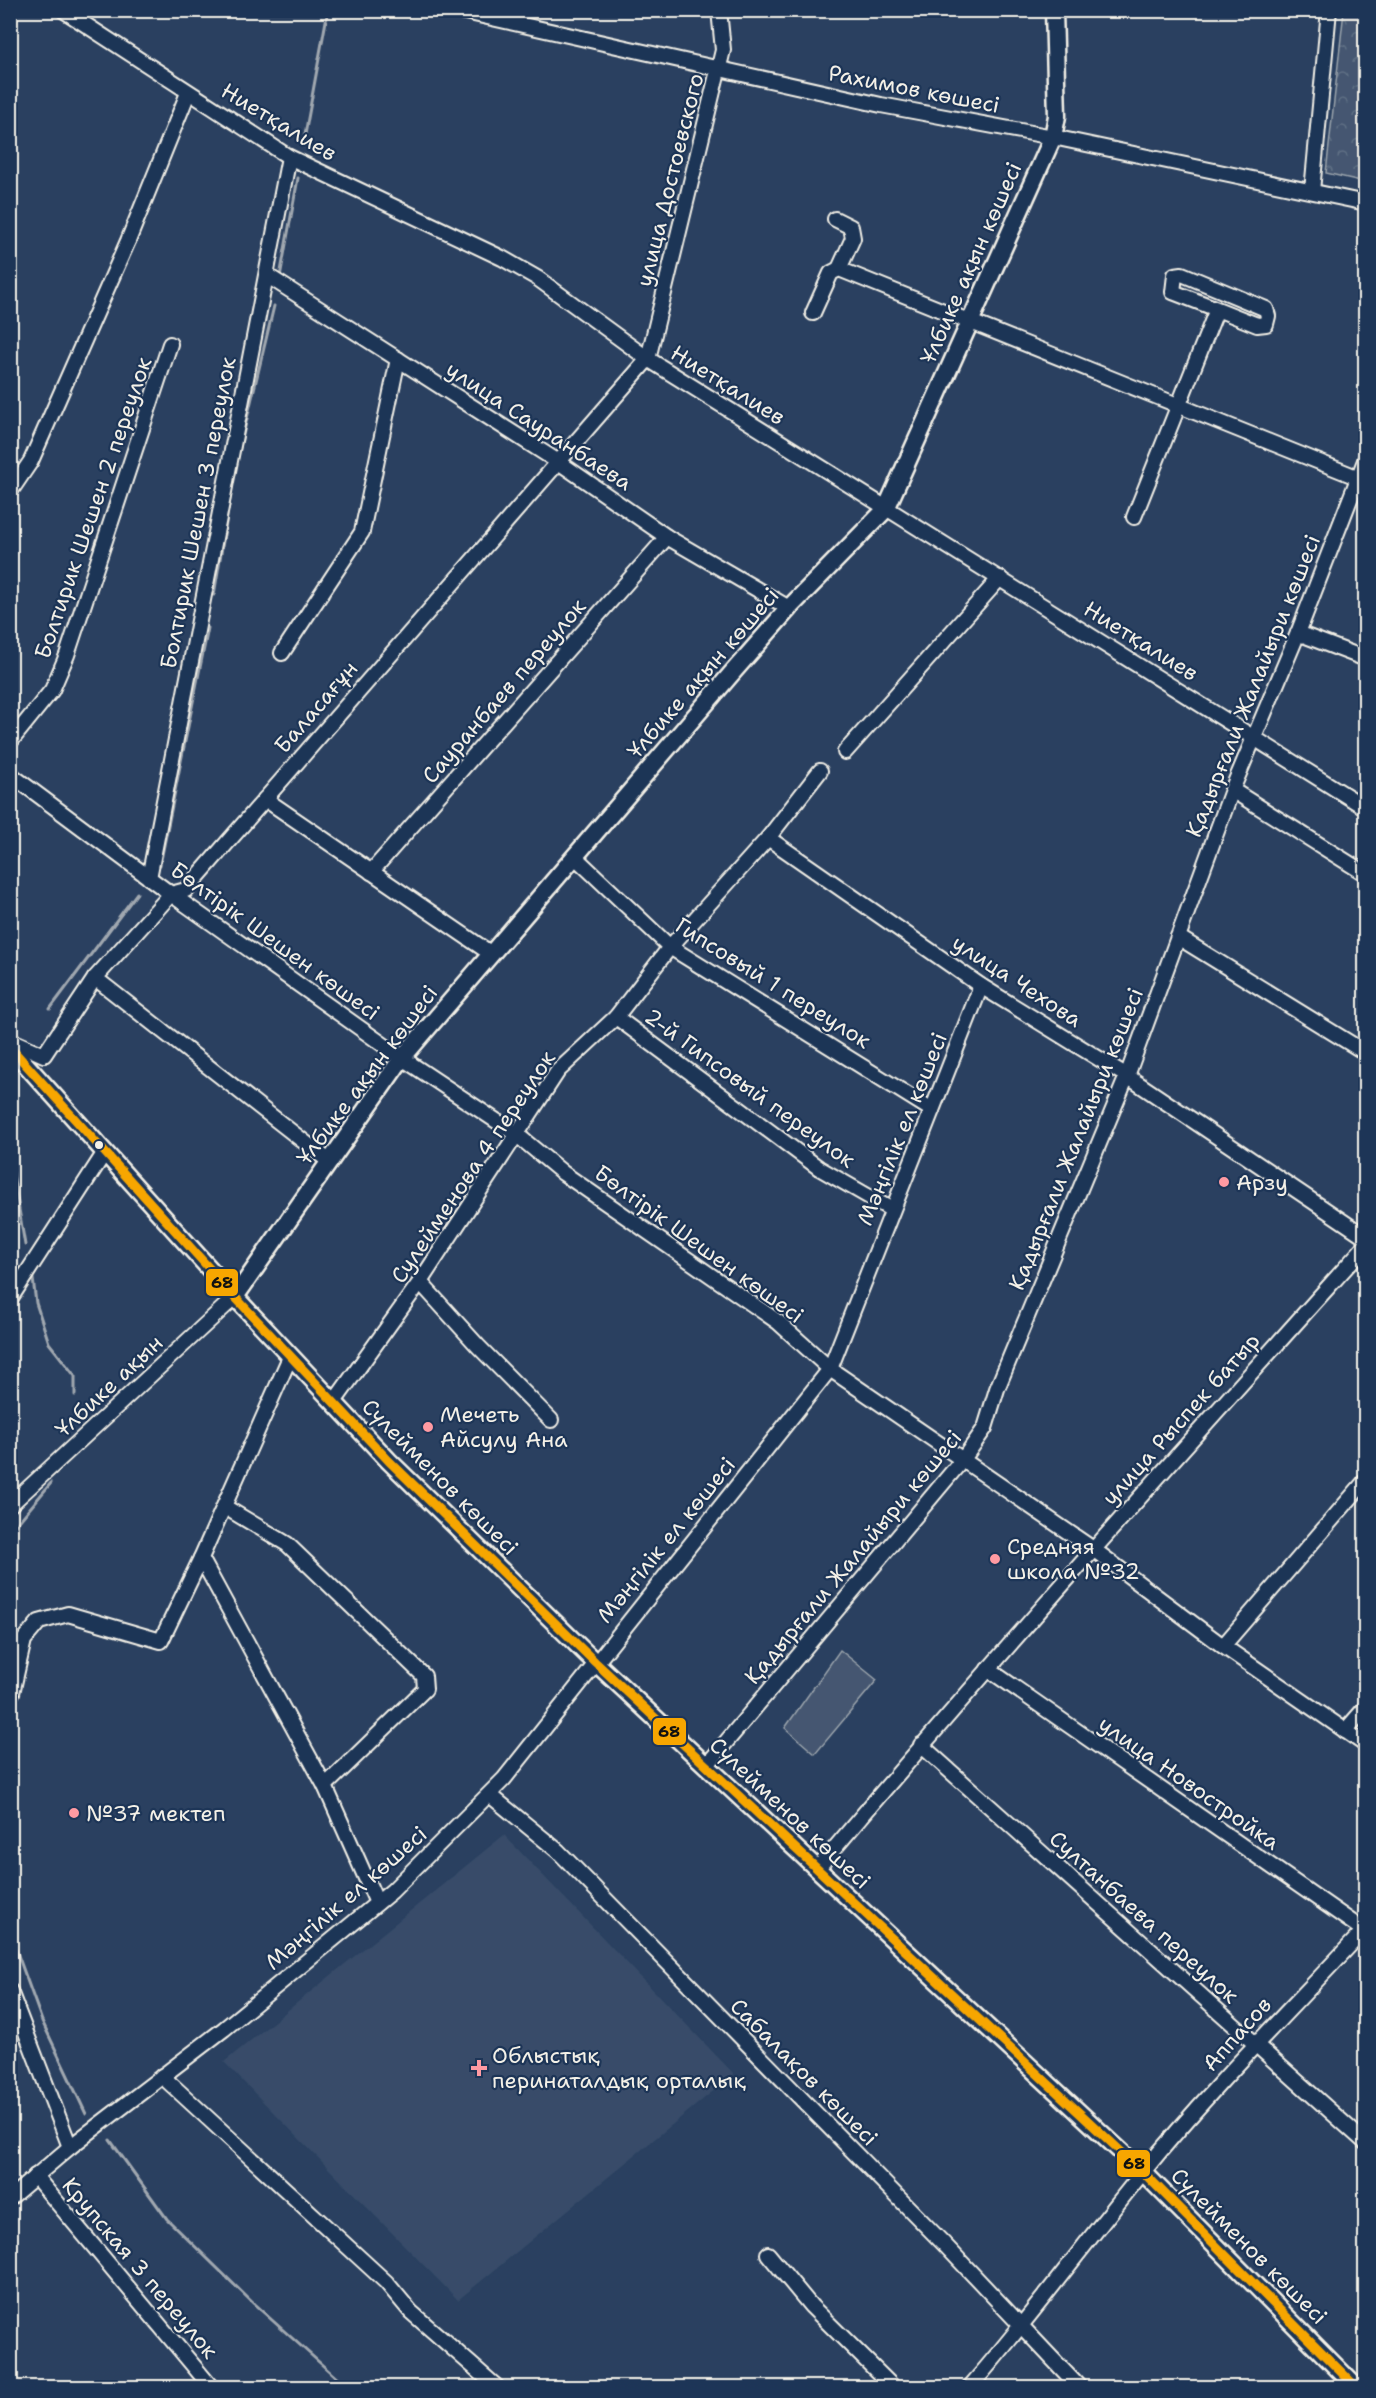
<svg xmlns="http://www.w3.org/2000/svg" width="1376" height="2398" font-family="'Shantell Sans',sans-serif">
<defs>
<pattern id="forest-crowns" width="20" height="18" patternUnits="userSpaceOnUse" patternTransform="scale(1.5)"><rect width="20" height="18" fill="#445771"/><path d="M2 6a3 3 0 1 1 6 0M12 15a3 3 0 1 1 6 0" fill="none" stroke="#607085"/></pattern>
</defs>
<rect width="100%" height="100%" fill="#2a4060"/>
<filter id="ink" filterUnits="userSpaceOnUse"><feTurbulence type="fractalNoise" baseFrequency=".0167" numOctaves="2"/><feDisplacementMap in="SourceGraphic" scale="12" xChannelSelector="R" yChannelSelector="G"/><feConvolveMatrix kernelMatrix="1 2 1 2 8 2 1 2 1" color-interpolation-filters="sRGB"/></filter>
<g filter="url(#ink)">
<polygon fill="#374c69" points="504,1835 734,2074 458,2300 224,2062"/>
<polygon fill="#445771" stroke="#9ca4ac" stroke-width="1.5" points="840,1650 877,1680 815,1754 785,1728"/>
<polygon fill="url(#forest-crowns)" stroke="#9ca4ac" stroke-width="1.5" points="1344,11 1365,11 1365,182 1326,173"/>
<g fill="none" stroke-linecap="round" stroke-linejoin="round">
<g stroke="#a1a8b0" stroke-width="3">
<polyline points="304,140 328,10"/>
<polyline points="280,277 298,178"/>
<polyline points="238,456 274,306"/>
<polyline points="214,595 235,469"/>
<polyline points="160,865 208,628"/>
<polyline points="50,1009 137,893"/>
<polyline points="10,1092 14,1075"/>
<polyline points="10,1156 25,1245"/>
<polyline points="33,1279 36,1303 49,1343 75,1376 75,1395"/>
<polyline points="10,1532 51,1483"/>
<polyline points="10,1933 42,2021 86,2114"/>
<polyline points="110,2140 167,2219 254,2304 348,2388"/>
</g>
<g stroke="#f4f1e8" stroke-width="18">
<g id="minor">
<polyline points="63,10 289,157 502,258 537,278 648,359 1366,808"/>
<polyline points="456,10 881,105 1053,137 1366,203"/>
<polyline points="1312,191 1329,10"/>
<polyline points="835,219 851,227 853,238 839,269"/>
<polyline points="268,276 560,463 667,537 789,608"/>
<polyline points="813,313 831,273 839,269 1359,478"/>
<polyline points="10,492 31,461 128,241 188,93"/>
<polyline points="1134,517 1217,309 1257,325 1266,324 1268,316 1266,309 1182,274 1175,275 1173,292 1217,309"/>
<polyline points="1298,633 1366,659"/>
<polyline points="282,653 362,532 398,359"/>
<polyline points="10,742 52,690 67,655 170,344"/>
<polyline points="845,752 1000,578"/>
<polyline points="10,774 171,894 402,1058 516,1134 563,1173 778,1322 830,1369 1093,1549 1223,1646 1366,1745"/>
<polyline points="1232,790 1366,874"/>
<polyline points="265,799 490,953"/>
<polyline points="768,838 981,986 1127,1076 1366,1237"/>
<polyline points="574,856 670,947 932,1110"/>
<polyline points="371,872 667,537"/>
<polyline points="149,878 289,157"/>
<polyline points="1178,937 1366,1053"/>
<polyline points="95,978 330,1162"/>
<polyline points="616,1017 819,1168 892,1210"/>
<polyline points="10,1040 44,1055 95,978 171,894 186,890 648,359 723,50 719,10"/>
<polyline points="420,1282 478,1346 551,1420"/>
<polyline points="10,1299 105,1152"/>
<polyline points="290,1357 201,1558 325,1786 377,1903"/>
<polyline points="334,1402 420,1282 558,1071 616,1017 670,947 768,838 820,771"/>
<polyline points="10,1505 235,1297"/>
<polyline points="225,1507 287,1544 424,1676 425,1689 325,1786"/>
<polyline points="1223,1646 1366,1480"/>
<polyline points="988,1669 1366,1932"/>
<polyline points="12,1693 24,1640 39,1622 68,1614 161,1641 201,1558"/>
<polyline points="1345,1731 1366,1707"/>
<polyline points="921,1745 1366,2143"/>
<polyline points="706,1766 964,1458 985,1428 997,1389 1127,1076 1232,790 1298,633 1366,458"/>
<polyline points="490,1795 558,1851 944,2244 1080,2388"/>
<path d="M 818,1868 C 996,1656 1181,1451 1366,1245"/>
<polyline points="10,1991 70,2147"/>
<polyline points="162,2076 386,2282 411,2312 498,2388"/>
<polyline points="35,2176 212,2388"/>
<polyline points="10,2198 70,2147 224,2029 392,1891 504,1779 830,1369 981,986"/>
<polyline points="768,2254 811,2306 894,2388"/>
<path d="M 969,2388 C 1030,2318 1084,2244 1143,2172 C 1212,2087 1291,2009 1366,1928"/>
</g>
</g>
<g stroke="#f4f1e8" stroke-width="21">
<g id="major">
<polyline points="10,1047 235,1297 389,1461 595,1662 1143,2172 1357,2388"/>
<polyline points="235,1297 402,1058 732,673 789,608 886,509 1053,137 1057,116 1054,10"/>
</g>
</g>
<use href="#minor" stroke="#1d3557" stroke-width="14"/>
<use href="#major" stroke="#1d3557" stroke-width="16"/>
<g stroke="#1d3557" stroke-width="14">
<polyline id="bus-1" points="10,1047 235,1297 389,1461 595,1662 1143,2172 1357,2388"/>
</g>
<use href="#bus-1" stroke="#f7a600" stroke-width="9"/>
</g>
</g>
<circle fill="#f4f1e8" stroke="#1d3557" stroke-width="2" cx="99" cy="1145" r="5"/>
<g fill="#ff9aa2" stroke="#1d3557" stroke-width="2">
<circle cx="1224" cy="1182" r="6"/>
<circle cx="428" cy="1427" r="6"/>
<circle cx="995" cy="1559" r="6"/>
<circle cx="74" cy="1813" r="6"/>
<path d="M476 2059h6v6h6v6h-6v6h-6v-6h-6v-6h6z"/>
</g>
<g text-anchor="middle" dominant-baseline="central" stroke-width="4.5" stroke-linejoin="round" paint-order="stroke">
<g font-size="22" fill="#f4f1e8" stroke="#1d3557">
<text transform="translate(914 89) rotate(11)">Рахимов көшесі</text>
<text transform="translate(279 122) rotate(31)">Ниетқалиев</text>
<text transform="translate(670 180) rotate(-76)">улица Достоевского</text>
<text transform="translate(971 263) rotate(-66)">Ұлбике ақын көшесі</text>
<text transform="translate(728 385) rotate(32)">Ниетқалиев</text>
<text transform="translate(539 426) rotate(33)">улица Сауранбаева</text>
<text transform="translate(93 508) rotate(-71)">Болтирик Шешен 2 переулок</text>
<text transform="translate(198 513) rotate(-79)">Болтирик Шешен 3 переулок</text>
<text transform="translate(1141 641) rotate(32)">Ниетқалиев</text>
<text transform="translate(703 673) rotate(-49)">Ұлбике ақын көшесі</text>
<text transform="translate(1253 686) rotate(-68)">Қадырғали Жалайыри көшесі</text>
<text transform="translate(504 691) rotate(-49)">Сауранбаев переулок</text>
<text transform="translate(316 707) rotate(-49)">Баласағұн</text>
<text transform="translate(275 941) rotate(36)">Бөлтірік Шешен көшесі</text>
<text transform="translate(1017 981) rotate(33)">улица Чехова</text>
<text transform="translate(773 983) rotate(32)">Гипсовый 1 переулок</text>
<text transform="translate(367 1075) rotate(-53)">Ұлбике ақын көшесі</text>
<text transform="translate(750 1088) rotate(36)">2-й Гипсовый переулок</text>
<text transform="translate(902 1129) rotate(-68)">Мәңгілік ел көшесі</text>
<text transform="translate(1076 1139) rotate(-68)">Қадырғали Жалайыри көшесі</text>
<text transform="translate(473 1167) rotate(-56)">Сулейменова 4 переулок</text>
<text transform="translate(699 1244) rotate(36)">Бөлтірік Шешен көшесі</text>
<text transform="translate(109 1386) rotate(-43)">Ұлбике ақын</text>
<text transform="translate(1181 1419) rotate(-48)">улица Рыспек батыр</text>
<text transform="translate(440 1477) rotate(45)">Сүлейменов көшесі</text>
<text transform="translate(666 1540) rotate(-51)">Мәңгілік ел көшесі</text>
<text transform="translate(853 1557) rotate(-50)">Қадырғали Жалайыри көшесі</text>
<text transform="translate(1189 1783) rotate(35)">улица Новостройка</text>
<text transform="translate(790 1813) rotate(43)">Сүлейменов көшесі</text>
<text transform="translate(346 1898) rotate(-41)">Мәңгілік ел көшесі</text>
<text transform="translate(1144 1917) rotate(42)">Султанбаева переулок</text>
<text transform="translate(1237 2034) rotate(-48)">Аппасов</text>
<text transform="translate(804 2072) rotate(45)">Сабалақов көшесі</text>
<text transform="translate(1249 2246) rotate(45)">Сүлейменов көшесі</text>
<text transform="translate(140 2268) rotate(50)">Крупская 3 переулок</text>
</g>
<g font-size="22" fill="#f4f1e8" stroke="#1d3557" text-anchor="start">
<text x="1236" y="1182">Арзу</text>
<text x="440" y="1414">Мечеть<tspan x="440" dy="25">Айсулу Ана</tspan></text>
<text x="1007" y="1546">Средняя<tspan x="1007" dy="25">школа №32</tspan></text>
<text x="86" y="1813">№37 мектеп</text>
<text x="492" y="2055">Облыстық<tspan x="492" dy="25">перинаталдық орталық</tspan></text>
</g>
</g>
<g stroke="#1d3557" stroke-width="2">
<rect x="205" y="1268" width="34" height="29" rx="6" fill="#f7a600"/>
<rect x="652" y="1717" width="35" height="29" rx="6" fill="#f7a600"/>
<rect x="1116" y="2149" width="35" height="29" rx="6" fill="#f7a600"/>
</g>
<g font-size="16" text-anchor="middle" font-weight="bold" fill="#111">
<text x="222" y="1288">68</text>
<text x="669" y="1737">68</text>
<text x="1134" y="2169">68</text>
</g>
<rect width="1376" height="2398" fill="none" stroke="#1d3557" stroke-width="36"/>
<rect x="18" y="18" width="1340" height="2362" fill="none" stroke="#f4f1e8" stroke-width="2" filter="url(#ink)"/>
</svg>
